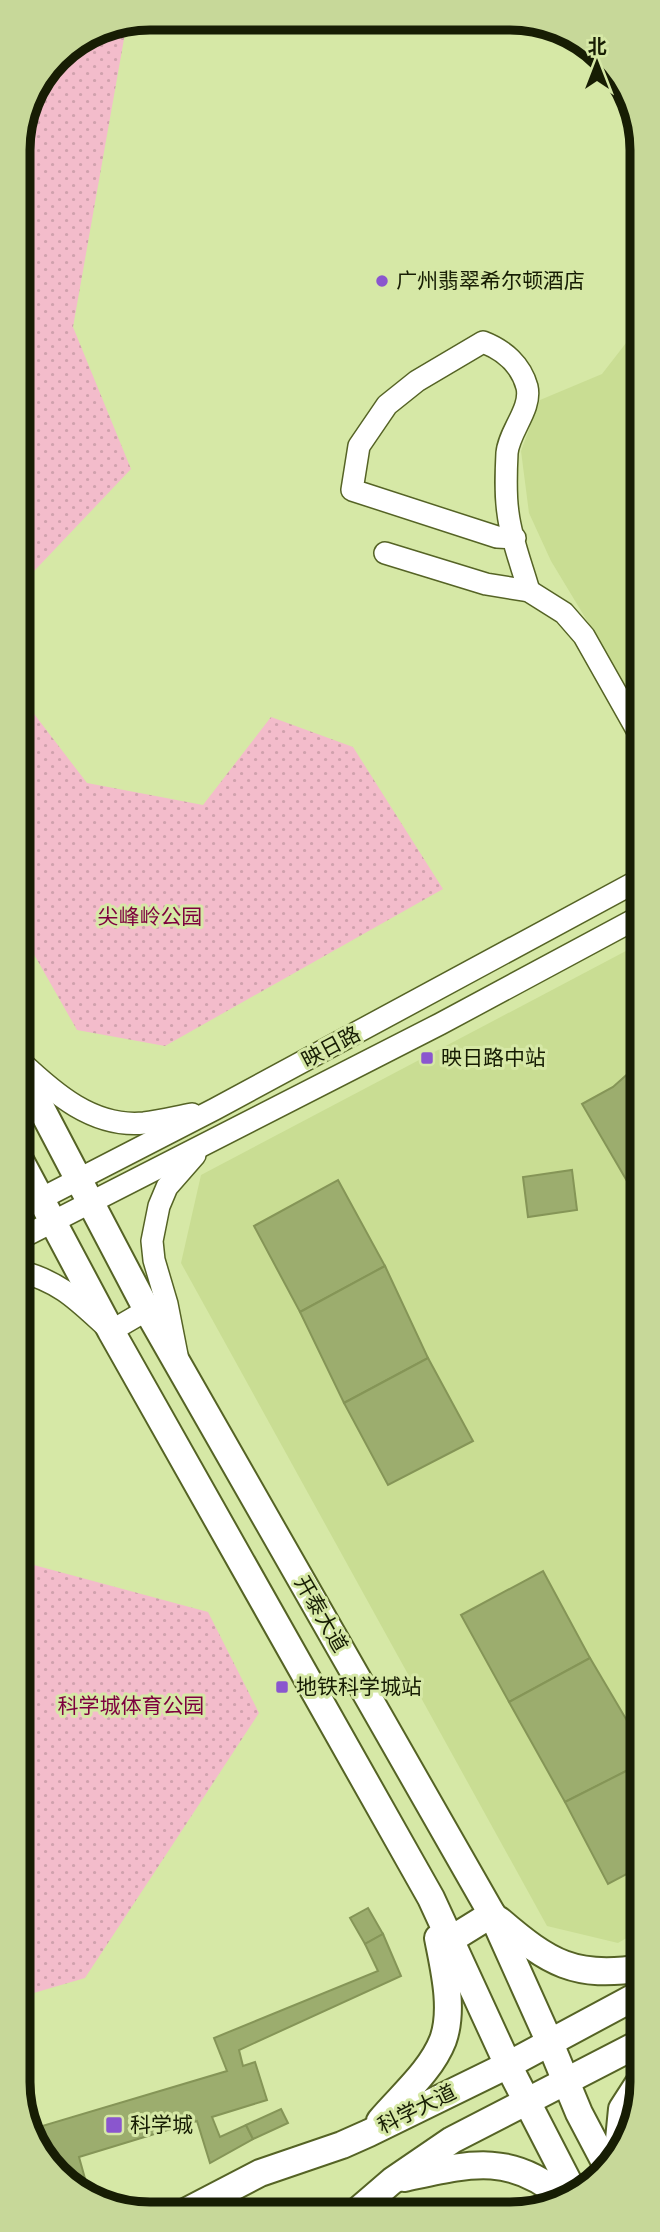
<svg xmlns="http://www.w3.org/2000/svg" width="660" height="2232" font-family="Karla,'Noto Sans SC',sans-serif">
<defs>
<pattern id="grass-dots" width="8" height="8" patternUnits="userSpaceOnUse" patternTransform="scale(1.75)"><rect width="8" height="8" fill="#f3bccb"/><path d="M2 2h.1M6 6h.1" fill="none" stroke="#d0a1ad" stroke-width="1.8" stroke-linecap="round"/></pattern>
</defs>
<rect width="100%" height="100%" fill="#d6e8a6"/>
<g fill="#c9dd93">
<polygon points="640,325 641,710 551,561 529,513 521,451 540,400 602,374"/>
<polygon points="641,943 642,1929 618,1943 547,1926 181,1263 201,1175"/>
</g>
<g fill="url(#grass-dots)">
<polygon points="127,22 73,327 131,469 18,588 18,142 57,56 100,27"/>
<polygon points="18,693 87,783 203,805 271,717 353,747 443,889 165,1046 77,1030 19,928"/>
<polygon points="19,1561 208,1612 259,1713 85,1978 20,1997"/>
</g>
<g fill="#9cad6e" stroke="#859557" stroke-width="2">
<polygon points="641,1062 641,1205 582,1104 613,1087"/>
<polygon points="572,1170 577,1210 528,1217 523,1177"/>
<polygon points="338,1180 385,1266 300,1312 254,1226"/>
<polygon points="385,1266 428,1358 344,1403 300,1312"/>
<polygon points="428,1358 473,1441 388,1485 344,1403"/>
<polygon points="543,1571 590,1658 509,1702 461,1615"/>
<polygon points="590,1658 642,1746 642,1763 565,1802 509,1702"/>
<polygon points="642,1763 642,1866 608,1884 565,1802"/>
<polygon points="368,1908 383,1934 365,1944 350,1918"/>
<polygon points="383,1934 401,1976 239,2050 243,2066 255,2062 267,2100 212,2117 220,2137 246,2125 253,2139 210,2163 197,2121 79,2157 89,2193 62,2179 58,2163 51,2165 32,2129 227,2071 214,2038 378,1971 365,1944"/>
<polygon points="281,2109 288,2123 253,2139 246,2125"/>
</g>
<g fill="none" stroke-linecap="round" stroke-linejoin="round">
<g stroke="#556325" stroke-width="24">
<g id="minor">
<path d="M 515,538 L 497,537 L 352,490 L 359,446 L 387,405 L 417,381 L 483,342 C 504,350 521,365 527,387 C 532,409 509,431 507,453 C 506,473 505,493 508,513 C 511,539 522,566 529,591"/>
<polyline points="385,553 486,584 529,591 564,613 584,636 641,737"/>
<path d="M 20,1061 C 54,1093 93,1128 144,1123 C 160,1121 176,1117 192,1114"/>
<polyline points="19,1210 215,1109 641,879"/>
<polyline points="19,1239 440,1024 641,916"/>
<path d="M 19,1271 C 62,1282 79,1302 111,1331 L 147,1310"/>
<polyline points="177,1355 167,1304 154,1260 152,1241 159,1206 167,1187 195,1155"/>
</g>
</g>
<g stroke="#556325" stroke-width="30">
<g id="major">
<polyline points="19,1066 147,1310 492,1914 550,2043 579,2113 609,2170"/>
<polyline points="19,1158 111,1331 431,1898 508,2065 573,2191"/>
<path d="M 499,1920 C 549,1963 575,1979 642,1968"/>
<polyline points="450,1940 492,1914"/>
<path d="M 380,2121 C 401,2096 431,2071 443,2040 C 454,2009 444,1969 438,1938"/>
<polyline points="618,2150 622,2109 642,2078"/>
<path d="M 404,2178 C 465,2165 510,2151 562,2197"/>
<polyline points="185,2212 260,2173 342,2145 369,2133 508,2065 642,1993"/>
<polyline points="356,2212 392,2181 452,2140 642,2042"/>
</g>
</g>
<use href="#minor" stroke="#fff" stroke-width="21"/>
<use href="#major" stroke="#fff" stroke-width="26"/>
</g>
<g fill="#8a56ce" stroke="#d6e8a6" stroke-width="2.5">
<circle cx="382" cy="281" r="7"/>
<rect x="420" y="1051" width="14" height="14" rx="3.5"/>
<rect x="275" y="1680" width="14" height="14" rx="3.5"/>
<rect x="105" y="2116" width="18" height="18" rx="3.5"/>
</g>
<g text-anchor="middle" dominant-baseline="central" stroke-width="6" stroke-linejoin="round" paint-order="stroke">
<g font-size="21" fill="#171d04" stroke="#d6e8a6" text-anchor="start">
<text x="396" y="281">广州翡翠希尔顿酒店</text>
<text x="441" y="1058">映日路中站</text>
<text x="296" y="1687">地铁科学城站</text>
<text x="130" y="2125">科学城</text>
</g>
<g font-size="21" fill="#7d003e" stroke="#d6e8a6">
<text x="150" y="917">尖峰岭公园</text>
<text x="131" y="1706">科学城体育公园</text>
</g>
<g font-size="21" fill="#171d04" stroke="#d6e8a6">
<text transform="translate(331 1047) rotate(-28)">映日路</text>
<text transform="translate(321 1614) rotate(60)">开泰大道</text>
<text transform="translate(417 2109) rotate(-26)">科学大道</text>
</g>
</g>
<path d="M0 0H660V2232H0ZM150 30H510A120 120 0 0 1 630 150V2082A120 120 0 0 1 510 2202H150A120 120 0 0 1 30 2082V150A120 120 0 0 1 150 30Z" fill="#c7d899" fill-rule="evenodd"/>
<path fill="none" stroke="#171d04" stroke-width="9" d="M150 30H510A120 120 0 0 1 630 150V2082A120 120 0 0 1 510 2202H150A120 120 0 0 1 30 2082V150A120 120 0 0 1 150 30Z"/>
<g transform="translate(597 63)" stroke="#d6e8a6" stroke-width="5" paint-order="stroke">
<path d="M0-5L12 26L0 18L-12 26Z" fill="#171d04"/>
<text y="-10" font-size="19" font-weight="bold" text-anchor="middle" fill="#171d04">北</text>
</g>
</svg>
